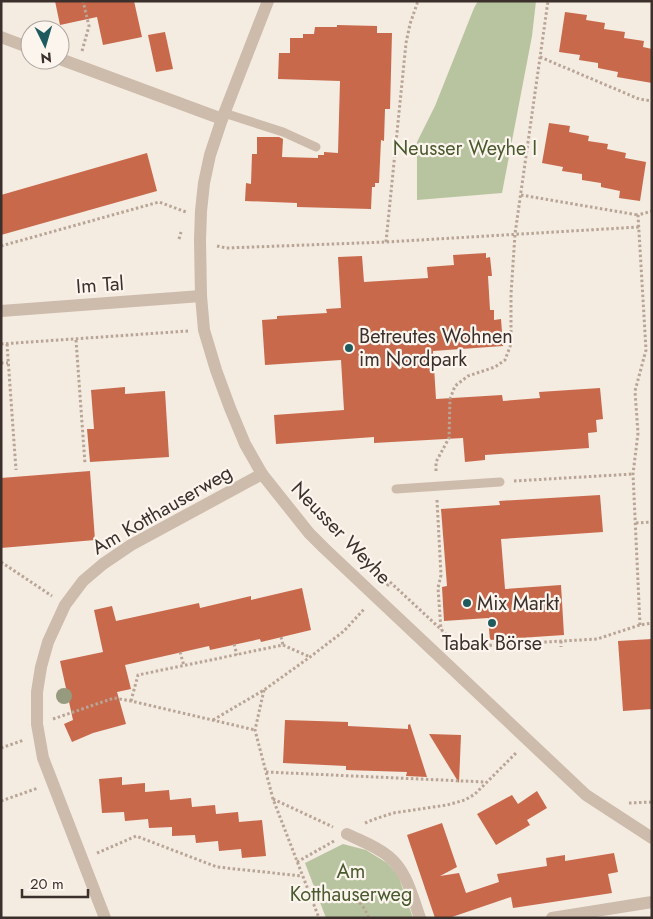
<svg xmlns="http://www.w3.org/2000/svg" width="653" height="919" font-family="Jost,sans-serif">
<rect width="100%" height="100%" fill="#f4ebe1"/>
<g fill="#b8c4a0">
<polygon points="478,1 536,1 532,36 502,193 417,200 417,142 435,106 474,8"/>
<polygon points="343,844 366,850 387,863 398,875 413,918 326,918 305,863"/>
</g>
<g fill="#c8694b">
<polygon points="55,1 134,1 142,37 103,45 97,17 60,25"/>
<polygon points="565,12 587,15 586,20 605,23 604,29 625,32 624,38 644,41 643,47 652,49 652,83 617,77 618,72 598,68 598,63 579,60 580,55 559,52"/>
<polygon points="337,25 377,26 377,33 392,33 390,109 385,109 384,141 381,140 379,183 375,183 375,187 372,187 371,209 297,207 297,203 245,201 246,183 251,184 252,154 257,154 257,137 279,137 283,139 282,157 318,158 318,155 324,155 324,152 338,153 340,81 278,79 279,53 290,53 290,38 303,38 303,34 314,34 315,27 337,27"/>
<polygon points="165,32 173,69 156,72 148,35"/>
<polygon points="549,123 570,126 569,132 589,136 588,141 608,144 607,149 626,153 625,158 646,162 640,201 619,198 620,191 601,187 601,183 582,180 582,174 562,171 563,167 542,163"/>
<polygon points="147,153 157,191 1,235 1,195"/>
<polygon points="486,253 486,258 490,257 492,276 488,276 490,310 494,310 494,320 501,319 503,346 433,351 436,399 502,395 503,401 540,398 539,392 600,388 603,419 596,420 597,432 588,433 589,448 485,455 485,460 465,462 463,438 374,443 374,437 276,444 274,415 344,410 341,360 265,365 262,320 277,319 277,316 327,313 326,309 341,308 338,257 362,256 364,282 428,278 427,267 454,265 453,255"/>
<polygon points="125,387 125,394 165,391 169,457 90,462 87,429 94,429 91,390"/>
<polygon points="90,471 95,540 1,548 1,478"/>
<polygon points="600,495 603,532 501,539 505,589 561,585 564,635 490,640 488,618 444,621 442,587 447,586 441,509 500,505 499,501"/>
<polygon points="302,588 311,630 261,642 260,639 210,650 209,646 125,665 131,689 117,692 126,724 93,733 72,742 64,724 73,720 60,661 103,652 94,610 112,606 116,621 199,603 200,608 251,596 251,600"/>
<polygon points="652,639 652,709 623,711 618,641"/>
<polygon points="285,720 348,722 348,726 408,729 408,725 410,724 427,777 406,776 407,772 346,770 346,766 283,763"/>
<polygon points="429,734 461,735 459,783"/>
<polygon points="122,777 122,785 145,783 145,792 169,790 170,800 191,798 192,807 215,805 216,814 238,812 239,822 262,820 266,856 242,858 241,849 219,851 218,841 196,843 195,835 172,836 172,827 149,828 148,819 125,821 124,812 102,813 99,779"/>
<polygon points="537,791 547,808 527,820 530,825 496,845 477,814 512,795 518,804"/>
<polygon points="442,823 457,867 440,876 459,873 466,893 499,882 497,874 547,866 546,858 565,855 565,861 614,853 618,872 608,874 612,893 513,908 511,897 449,918 435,918 407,835"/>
</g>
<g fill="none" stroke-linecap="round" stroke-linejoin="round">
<g stroke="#b9a596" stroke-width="3" stroke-dasharray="2.5 2.5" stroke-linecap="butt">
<polyline points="82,51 89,26 83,1"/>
<polyline points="540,57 639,99 652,101"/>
<polyline points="521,195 638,215"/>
<polyline points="179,239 181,232"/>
<polyline points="386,242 406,43 410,24 418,1"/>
<polyline points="1,246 159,202 186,212"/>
<polyline points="217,246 226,248 386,242 639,227"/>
<polyline points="76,340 85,464"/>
<polyline points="1,344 188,331"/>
<polyline points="7,344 16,470"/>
<polyline points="1,363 8,363"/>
<polyline points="436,471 436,462 449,438 450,399 455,386 468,376 495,367 505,360 511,344 511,294 515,234 548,1"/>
<polyline points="514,481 633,474"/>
<polyline points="437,500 441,575 438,588 441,630"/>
<polyline points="636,523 652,522"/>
<polyline points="1,562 52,596"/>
<polyline points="387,586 390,582 460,647 597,639 640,625 652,623"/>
<polyline points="640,625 633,474 638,433 635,391 646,350 638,215 652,211"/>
<polyline points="281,637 283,645"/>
<polyline points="561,641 561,647"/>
<polyline points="234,644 237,655"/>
<polyline points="180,652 184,666"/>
<polyline points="264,690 255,730 273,799 319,918"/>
<polyline points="131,701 138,675 283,645 310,657"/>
<polyline points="53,719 114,698 131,701 255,730"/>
<polyline points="213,720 264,690 310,657 344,631 365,608"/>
<polyline points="1,748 24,740"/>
<polyline points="266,772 485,782"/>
<polyline points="273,799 333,827"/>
<polyline points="1,801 38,788"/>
<polyline points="629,803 652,802"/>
<polyline points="365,823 372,820 393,813 447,805 465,800 475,794 517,752"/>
<polyline points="97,853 136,836 217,867 302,876"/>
<polyline points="297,862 334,841"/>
<path d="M 313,902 C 339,892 356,888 369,918"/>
</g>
<g stroke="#cdbbac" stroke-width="9">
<polyline points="224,113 283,132 316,147"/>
<polyline points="396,489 500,482"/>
</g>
<g stroke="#cdbbac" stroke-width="12">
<polyline points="268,1 222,119 210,155 204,183 201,211 200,240 201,296 204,330 216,370 230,408 245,444 262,474 309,533 324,548 586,795 652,838"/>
<polyline points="1,37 30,48"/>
<polyline points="60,59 222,119"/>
<polyline points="1,311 201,296"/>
<path d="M 347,834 C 361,841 376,846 388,856 C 407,871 412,896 420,918"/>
<polyline points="105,918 43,758 37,724 37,692 41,667 48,642 65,605 83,581 103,564 131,545 262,474"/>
<polyline points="552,918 652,902"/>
</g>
</g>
<circle fill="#969b7f" cx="64" cy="696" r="8"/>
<g fill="#1f5a5e" stroke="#fbf5ee" stroke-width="2">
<circle cx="349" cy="348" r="5"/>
<circle cx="467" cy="603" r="5"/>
<circle cx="492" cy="623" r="5"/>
</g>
<g text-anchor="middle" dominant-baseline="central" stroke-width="4.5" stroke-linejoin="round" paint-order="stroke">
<g font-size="20" fill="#4a5a2e" stroke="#fbf5ee">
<text x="465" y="148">Neusser Weyhe I</text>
<text x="351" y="871">Am<tspan x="351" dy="23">Kotthauserweg</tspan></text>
</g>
<g font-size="20" fill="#3b302b" stroke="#fbf5ee">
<text transform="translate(100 285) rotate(-4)">Im Tal</text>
<text transform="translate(162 510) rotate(-30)">Am Kotthauserweg</text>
<text transform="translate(341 533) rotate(46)">Neusser Weyhe</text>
</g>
<g font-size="20" fill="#3b302b" stroke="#fbf5ee" text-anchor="start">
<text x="359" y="336">Betreutes Wohnen<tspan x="359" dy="23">im Nordpark</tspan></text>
<text x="477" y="603">Mix Markt</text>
<text x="492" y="643" text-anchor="middle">Tabak Börse</text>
</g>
</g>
<rect width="653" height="919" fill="none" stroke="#3b302b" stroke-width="5"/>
<g transform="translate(45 45) rotate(175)"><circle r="24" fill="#fbf5ee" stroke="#aea6a0"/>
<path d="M0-4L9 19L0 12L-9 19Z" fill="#1f5a5e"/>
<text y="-8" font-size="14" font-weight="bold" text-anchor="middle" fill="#3b302b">N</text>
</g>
<path d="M22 889v8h66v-8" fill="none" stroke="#3b302b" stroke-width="2.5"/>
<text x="30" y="889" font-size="15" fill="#3b302b" stroke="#fbf5ee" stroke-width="4" paint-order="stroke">20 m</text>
</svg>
